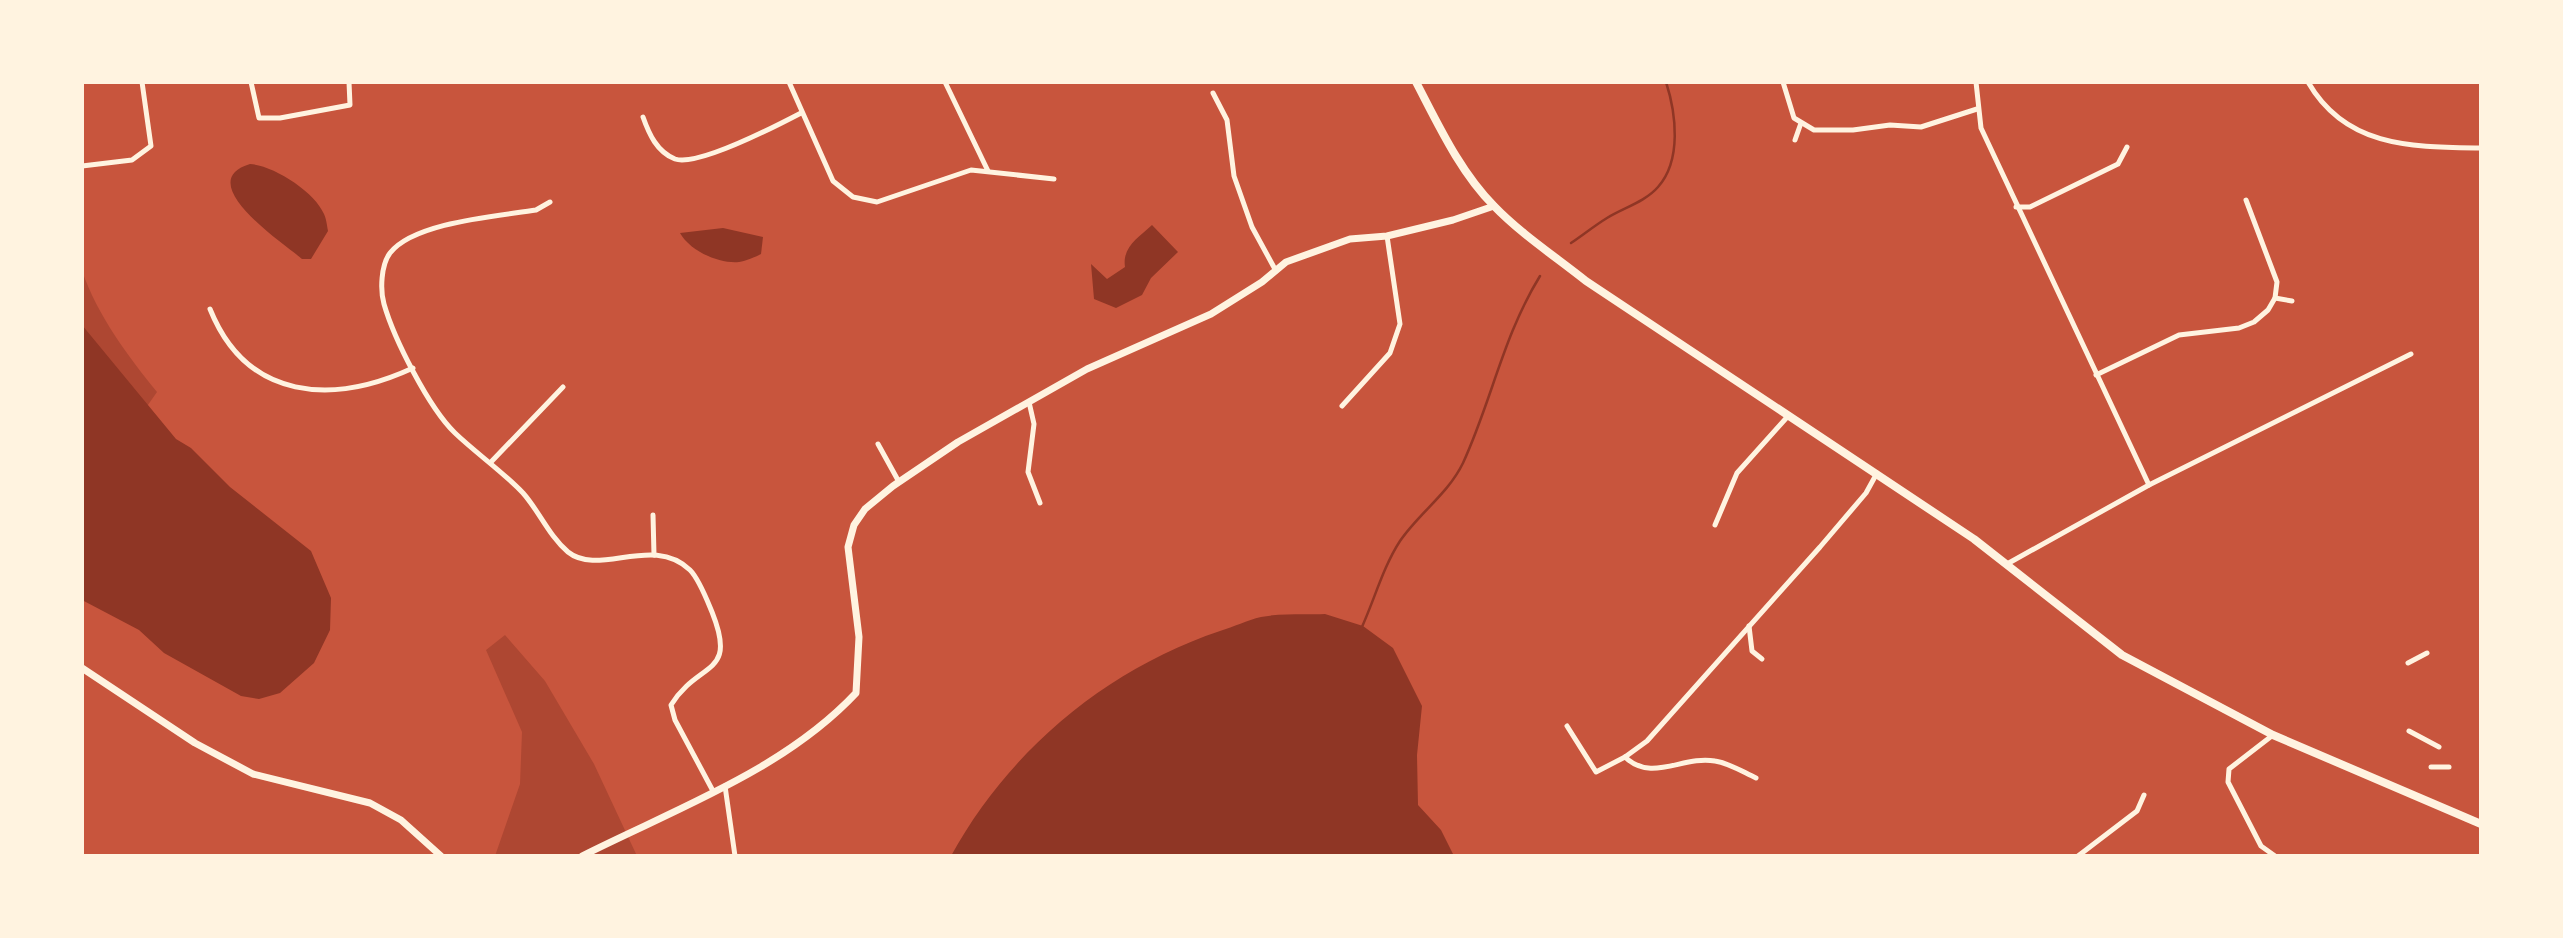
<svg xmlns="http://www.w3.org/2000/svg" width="2563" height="938" font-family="'IBM Plex Sans',sans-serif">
<rect width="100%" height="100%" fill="#c8553d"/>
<g fill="#ae4732">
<path d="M 82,271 C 98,316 127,355 157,392 L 143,412 L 82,331 Z"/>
<polygon points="505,635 545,681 594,764 637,856 495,856 520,784 522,732 486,650"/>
</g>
<g fill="#8f3625">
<path d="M 250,164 C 273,165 315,192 324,214 C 326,218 327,225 328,231 L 311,259 L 302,259 C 286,245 190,182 250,164 Z"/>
<path d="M 1152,225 L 1178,252 L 1151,278 L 1142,295 L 1116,308 L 1094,299 L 1091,264 L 1107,279 L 1125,267 C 1122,247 1138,238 1152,225 Z"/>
<path d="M 723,228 L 763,237 L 761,254 C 755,257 746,261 739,262 C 719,264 690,251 680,233 Z"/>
<polygon points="82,325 176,439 191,448 230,487 311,551 331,598 330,630 314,663 280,693 259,699 241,696 164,653 139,630 82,600"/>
<path d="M 1325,614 L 1363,626 L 1393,648 L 1422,706 L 1417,755 L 1418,805 L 1441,830 L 1454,856 L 951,856 C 1009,750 1107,669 1220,631 C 1234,627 1247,620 1261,617 C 1281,613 1305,615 1325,614 Z"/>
</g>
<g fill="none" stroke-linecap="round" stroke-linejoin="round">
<g stroke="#8f3625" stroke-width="2.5">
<path d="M 1571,243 C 1583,235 1594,226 1607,218 C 1623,208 1645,202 1658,187 C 1682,160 1676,113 1666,82"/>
<path d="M 1361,629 C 1374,601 1383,567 1400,541 C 1419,513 1448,494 1463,463 C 1492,400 1503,336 1540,276"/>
</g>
<g stroke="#fff3e0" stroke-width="5">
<polyline points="251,82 259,118 280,118 350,105 349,82"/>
<polyline points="789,82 833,181 853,197 877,202 971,170 1054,179"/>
<polyline points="945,82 988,171"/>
<polyline points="1783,82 1794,118 1814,130 1853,130 1890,125 1921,127 1977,109"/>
<polyline points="1976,82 1981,128 2149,485"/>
<path d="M 2308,82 C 2346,148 2412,147 2481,148"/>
<polyline points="1213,93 1227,120 1234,176 1252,227 1276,271"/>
<path d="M 643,117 C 649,134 657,152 675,159 C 698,167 778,125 801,113"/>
<polyline points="1795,140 1801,123"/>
<polyline points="82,166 132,160 151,146 142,82"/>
<path d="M 550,202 L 536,210 C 499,216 414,222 390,253 C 381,265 380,290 384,304 C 394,339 429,408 455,433 C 477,454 502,471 523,493 C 539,511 549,536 568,552 C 599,577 653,534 690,570 C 699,579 707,600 712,612 C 738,677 699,660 671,705 L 675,720 L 713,791"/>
<polyline points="2016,207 2030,207 2118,164 2127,147"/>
<polyline points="2275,298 2292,301"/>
<path d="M 210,309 C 247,401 333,405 413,368"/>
<polyline points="2096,375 2179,335 2239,328 2254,322 2268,310 2275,298 2277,282 2246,200"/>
<polyline points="1029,402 1034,424 1028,472 1040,503"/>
<polyline points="1342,406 1390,353 1400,324 1387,236"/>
<polyline points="878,444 899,482"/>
<polyline points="491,462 563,387"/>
<polyline points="653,515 654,555"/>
<polyline points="1715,525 1737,473 1789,415"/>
<polyline points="2007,564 2149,485 2411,354"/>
<polyline points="1749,626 1752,651 1762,659"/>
<polyline points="2408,663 2427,653"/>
<polyline points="1567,726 1596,772 1625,757 1647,741 1820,547 1866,493 1877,473"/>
<polyline points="2409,731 2439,747"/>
<polyline points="2273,735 2229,769 2228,782 2261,846 2275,856"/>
<path d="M 1625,757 C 1652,783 1683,755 1715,761 C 1729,763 1743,772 1756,778"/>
<polyline points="2431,767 2449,767"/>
<polyline points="725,786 735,856"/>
<polyline points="2078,856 2137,811 2144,795"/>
</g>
<g stroke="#fff3e0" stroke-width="7">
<polyline points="82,668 195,743 253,774 370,803 401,820 441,856"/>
<path d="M 582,856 C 675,809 784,770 856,693 L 859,637 L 848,547 L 854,525 L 865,509 L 893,486 L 958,442 L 1087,369 L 1211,314 L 1262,282 L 1286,262 L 1350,239 L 1387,236 L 1453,220 L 1494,206"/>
</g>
<path stroke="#fff3e0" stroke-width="8" d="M 1416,82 C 1438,124 1460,172 1494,206 C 1521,234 1556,257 1586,281 L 1974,539 L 2122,655 L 2273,735 L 2481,824"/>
</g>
<rect width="2563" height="938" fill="none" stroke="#fff3e0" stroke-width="168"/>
</svg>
